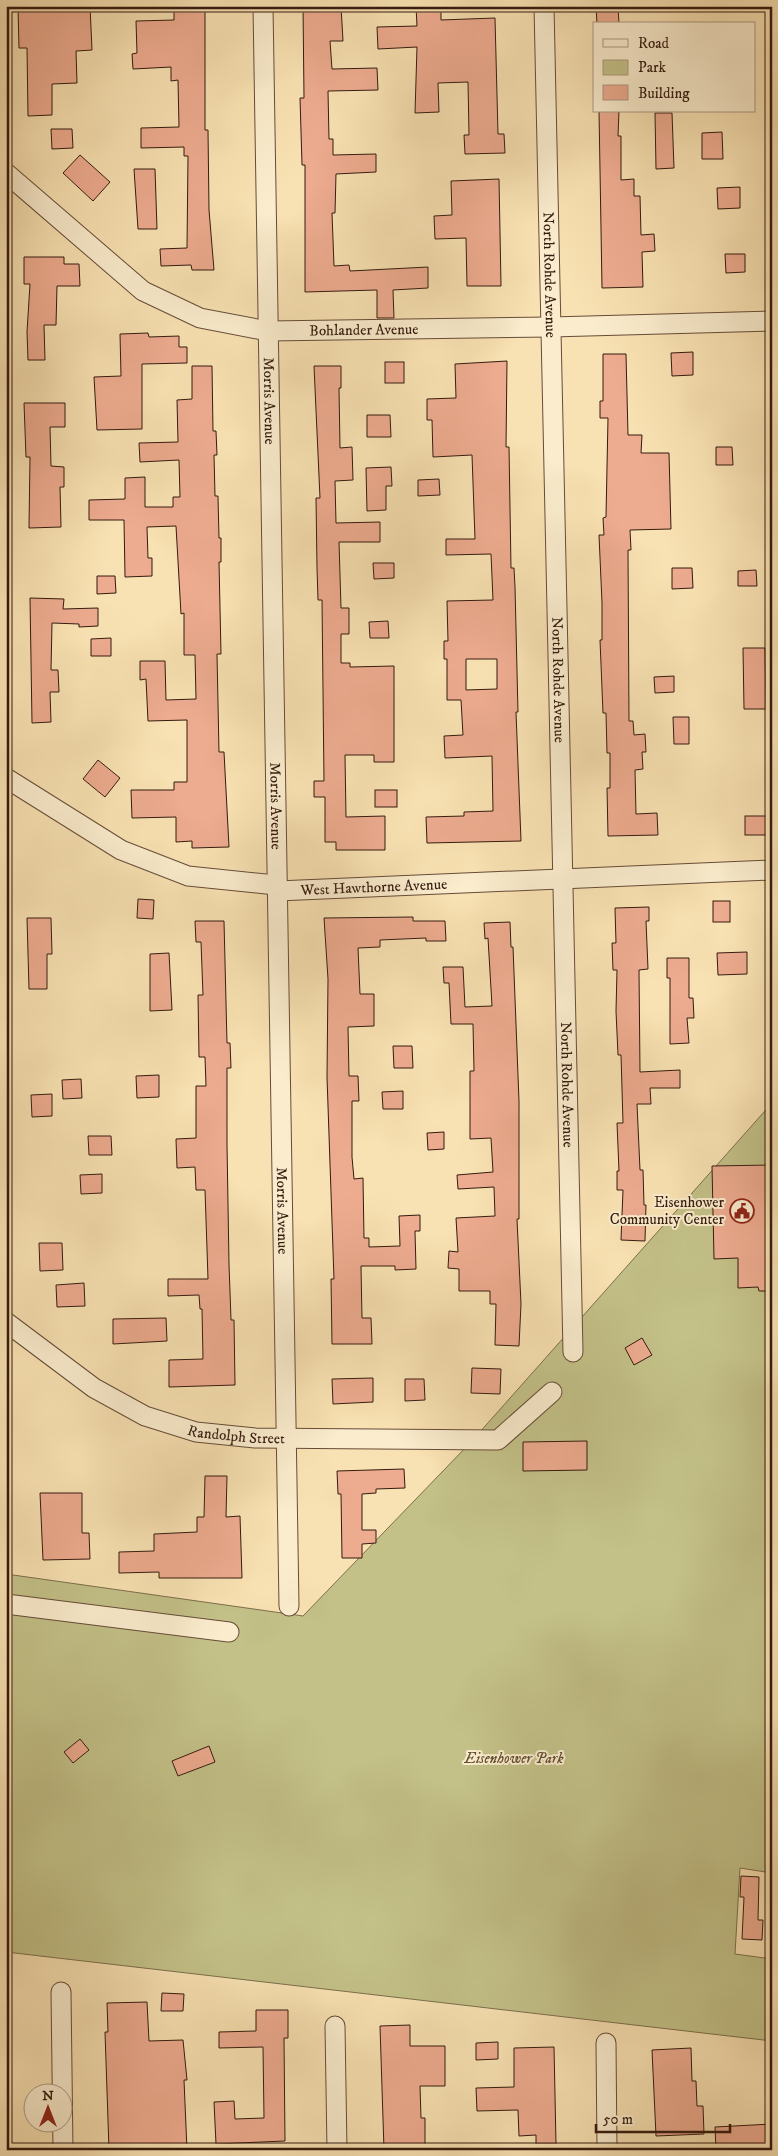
<svg xmlns="http://www.w3.org/2000/svg" width="778" height="2156" font-family="'IM FELL DW Pica',serif">
<rect width="100%" height="100%" fill="#f8e1b2"/>
<filter id="stains"><feTurbulence type="fractalNoise" baseFrequency=".004" numOctaves="4"/><feColorMatrix values="0 0 0 0 .2 0 0 0 0 .09 0 0 0 0 .02 0 0 0 .5 -.17"/></filter>
<radialGradient id="worn" r=".72"><stop offset=".6" stop-color="#630" stop-opacity="0"/><stop offset="1" stop-color="#630" stop-opacity=".3"/></radialGradient>
<polygon fill="#c3c188" stroke="#7c6e4c" points="772,1103 772,1873 740,1868 735,1954 772,1959 772,2041 6,1952 6,1574 303,1616 471,1442"/>
<g fill="#edab8f" stroke="#351b0f" fill-rule="evenodd">
<polygon points="18,6 90,6 92,50 76,51 77,83 52,84 52,115 28,116 27,48 19,48"/>
<polygon points="174,6 205,6 205,130 208,130 209,210 214,270 192,270 191,265 161,266 160,249 187,248 188,156 184,156 184,147 141,148 141,128 179,127 178,80 171,81 171,67 133,69 132,54 137,53 136,21 174,20"/>
<polygon points="303,6 341,6 343,41 330,41 332,69 377,68 378,90 328,91 329,139 333,139 333,155 376,154 376,172 336,174 335,213 332,213 334,266 349,265 350,271 428,267 428,288 393,290 394,318 377,318 377,290 305,292 305,165 302,165 300,98 304,98"/>
<polygon points="416,6 437,6 437,11 441,11 441,20 495,18 498,134 504,134 505,153 465,154 464,135 469,135 468,82 438,83 439,112 415,113 417,47 378,49 377,27 417,26"/>
<polygon points="596,6 618,6 619,24 597,24"/>
<polygon points="599,111 619,111 618,136 621,136 621,180 634,179 634,196 640,196 641,235 654,234 655,251 642,252 643,287 602,288"/>
<polygon points="655,113 672,113 674,168 656,169"/>
<polygon points="51,129 72,129 73,148 52,149"/>
<polygon points="722,132 723,159 702,159 702,133"/>
<polygon points="80,155 110,182 93,201 63,173"/>
<polygon points="134,169 155,169 157,229 138,229"/>
<polygon points="499,179 501,286 467,286 466,238 435,239 434,216 452,215 451,181"/>
<polygon points="740,187 740,208 718,209 717,188"/>
<polygon points="725,254 745,254 745,272 726,273"/>
<polygon points="24,257 64,257 64,264 79,264 80,286 57,286 56,325 44,325 45,360 28,360 27,332 30,284 24,284"/>
<polygon points="148,333 149,337 179,336 179,347 187,347 187,363 142,364 142,429 97,430 94,377 121,376 120,334"/>
<polygon points="693,352 693,375 672,376 671,353"/>
<polygon points="603,354 626,354 628,435 642,435 641,453 669,453 671,529 630,530 631,550 628,550 629,721 633,721 634,735 645,734 646,752 642,752 643,769 635,770 636,814 657,813 658,835 608,836 607,788 610,788 610,753 607,753 606,713 603,713 600,640 602,640 602,603 599,535 604,535 603,518 606,517 608,418 600,418 600,401 603,401"/>
<path d="M 507,361 L 506,447 L 509,447 L 511,568 L 514,568 L 515,587 L 518,712 L 516,712 L 521,841 L 427,843 L 426,817 L 464,816 L 464,812 L 493,811 L 492,756 L 445,758 L 444,736 L 463,735 L 461,700 L 447,700 L 447,659 L 444,659 L 444,641 L 448,641 L 447,601 L 493,600 L 491,554 L 446,555 L 446,539 L 475,539 L 472,455 L 433,457 L 432,420 L 427,420 L 427,399 L 456,398 L 455,364 ZM 466,659 L 497,659 L 497,689 L 466,690 Z"/>
<rect x="385" y="362" width="19" height="21"/>
<polygon points="192,366 212,366 213,431 216,431 217,455 214,455 215,496 218,496 219,538 221,538 221,562 219,562 221,654 217,654 219,752 224,752 229,847 192,848 192,841 176,842 176,817 132,818 131,790 174,790 174,782 187,782 187,720 148,721 146,679 140,680 140,661 165,661 166,700 196,699 195,655 184,655 184,613 181,614 176,526 147,527 148,558 152,558 152,576 125,577 124,520 89,520 89,500 125,499 125,478 145,477 145,507 173,507 173,497 180,497 179,460 140,462 139,443 178,442 177,400 192,399"/>
<polygon points="314,366 341,366 341,388 339,388 340,448 352,447 353,480 335,481 336,523 380,522 380,542 339,542 341,608 349,608 349,634 341,634 341,663 350,663 350,667 394,666 394,762 374,762 374,755 345,755 346,817 385,816 385,850 336,850 336,842 325,842 325,797 314,797 314,781 324,781 322,600 318,600 317,568 316,498 320,498"/>
<polygon points="24,403 65,403 65,427 50,427 51,466 64,467 64,487 60,487 61,527 29,528 30,457 26,457"/>
<polygon points="367,415 390,415 391,437 367,437"/>
<polygon points="716,447 732,447 733,465 716,465"/>
<polygon points="391,467 392,486 386,486 386,510 367,511 366,468"/>
<polygon points="439,479 440,495 418,496 418,480"/>
<polygon points="373,563 394,563 394,578 374,579"/>
<polygon points="672,568 692,568 693,588 672,589"/>
<polygon points="756,570 757,586 738,586 738,571"/>
<polygon points="97,576 115,576 116,593 97,594"/>
<polygon points="30,598 64,599 63,609 98,608 98,626 79,627 79,624 52,623 51,670 58,670 59,692 50,692 51,722 32,723"/>
<polygon points="388,621 389,638 370,638 369,622"/>
<polygon points="111,638 111,656 91,656 91,639"/>
<polygon points="743,648 765,648 766,709 744,709"/>
<polygon points="674,676 674,692 655,693 654,677"/>
<polygon points="673,717 689,717 689,744 674,744"/>
<polygon points="98,760 120,778 105,797 83,779"/>
<rect x="375" y="790" width="22" height="17"/>
<rect x="745" y="816" width="27" height="19"/>
<polygon points="138,899 154,900 153,919 137,918"/>
<rect x="713" y="901" width="17" height="21"/>
<polygon points="649,907 649,921 646,921 648,969 639,970 640,1072 680,1070 680,1088 650,1088 651,1104 637,1104 640,1170 643,1170 644,1205 646,1205 645,1241 621,1240 623,1190 617,1190 617,1171 619,1171 617,1123 623,1123 621,1055 618,1055 616,1011 617,970 613,970 612,943 616,943 615,908"/>
<polygon points="413,917 413,921 445,921 446,941 426,941 426,938 380,940 380,947 358,948 360,994 374,994 374,1026 348,1027 349,1076 358,1076 359,1101 352,1101 352,1157 354,1179 363,1178 364,1238 369,1238 369,1247 400,1246 399,1216 420,1215 420,1231 415,1231 416,1269 395,1270 395,1266 361,1266 362,1318 371,1318 372,1344 332,1344 331,1279 334,1279 327,1077 328,979 324,918"/>
<polygon points="27,918 51,918 52,954 47,954 47,989 29,989"/>
<polygon points="195,921 224,921 227,1043 230,1043 231,1068 227,1068 227,1145 229,1264 231,1320 234,1320 235,1385 169,1387 169,1360 203,1359 202,1309 200,1309 199,1295 168,1296 168,1279 208,1279 205,1190 196,1190 195,1167 177,1168 176,1139 196,1138 196,1086 206,1086 205,1057 199,1057 198,995 203,995 201,942 196,942"/>
<polygon points="510,922 511,947 513,947 519,1101 519,1219 517,1219 521,1304 519,1346 495,1345 496,1304 490,1304 490,1291 459,1291 459,1269 448,1268 449,1251 458,1252 456,1218 495,1216 494,1187 458,1189 457,1175 493,1172 491,1138 470,1139 470,1071 474,1071 473,1024 451,1024 449,983 444,983 443,967 463,967 465,1007 492,1006 488,938 485,939 484,923"/>
<polygon points="747,952 747,974 718,975 717,953"/>
<polygon points="169,953 172,1010 150,1011 150,954"/>
<polygon points="667,958 689,958 689,998 693,998 694,1018 687,1018 689,1043 670,1044 670,978 667,978"/>
<polygon points="393,1046 412,1046 413,1068 394,1068"/>
<polygon points="159,1075 159,1097 137,1098 136,1076"/>
<polygon points="81,1079 82,1098 63,1099 62,1080"/>
<polygon points="403,1091 403,1109 383,1109 382,1092"/>
<polygon points="52,1094 52,1116 32,1117 31,1095"/>
<polygon points="444,1132 444,1149 428,1150 427,1133"/>
<polygon points="88,1136 111,1136 112,1155 89,1155"/>
<polygon points="772,1165 772,1291 759,1291 758,1287 738,1288 738,1258 714,1259 712,1166"/>
<polygon points="102,1174 102,1193 81,1194 80,1175"/>
<polygon points="39,1243 62,1243 63,1270 40,1271"/>
<polygon points="84,1283 85,1306 57,1307 56,1285"/>
<polygon points="166,1318 167,1341 113,1344 113,1319"/>
<polygon points="642,1338 652,1355 634,1365 625,1348"/>
<polygon points="472,1368 501,1369 500,1394 471,1393"/>
<polygon points="373,1378 373,1402 333,1404 332,1379"/>
<polygon points="405,1379 424,1379 425,1400 405,1401"/>
<polygon points="587,1441 587,1470 523,1471 523,1442"/>
<polygon points="404,1469 405,1488 376,1489 376,1493 362,1494 362,1530 376,1530 376,1543 362,1544 362,1558 342,1558 341,1494 338,1494 337,1471"/>
<polygon points="205,1476 227,1476 226,1517 240,1516 242,1578 159,1578 159,1572 119,1573 119,1552 154,1551 154,1534 197,1532 197,1517 204,1517"/>
<polygon points="40,1493 82,1493 82,1533 89,1533 90,1559 43,1560"/>
<polygon points="80,1739 89,1750 73,1763 64,1752"/>
<polygon points="209,1746 215,1762 178,1776 172,1761"/>
<polygon points="741,1876 759,1877 758,1920 763,1920 762,1940 742,1939 744,1897 740,1897"/>
<polygon points="162,1993 184,1994 183,2011 161,2011"/>
<polygon points="147,2002 149,2041 183,2040 187,2080 184,2080 187,2150 109,2150 105,2032 108,2032 107,2003"/>
<polygon points="256,2010 288,2010 288,2038 284,2038 285,2141 216,2144 214,2102 234,2101 235,2119 264,2118 263,2047 219,2048 219,2032 256,2031"/>
<polygon points="410,2025 410,2046 445,2046 445,2086 420,2086 421,2118 425,2118 425,2150 384,2150 380,2026"/>
<polygon points="498,2042 498,2059 476,2060 476,2043"/>
<polygon points="554,2047 556,2144 536,2144 536,2135 519,2136 518,2110 477,2111 476,2088 514,2087 514,2048"/>
<polygon points="691,2048 692,2081 696,2081 697,2106 703,2106 704,2134 656,2136 652,2050"/>
<polygon points="772,2124 772,2148 716,2150 715,2127"/>
</g>
<g fill="none" stroke-linecap="round" stroke-linejoin="round">
<g stroke="#664c38" stroke-width="21">
<g id="minor">
<path id="s1" d="M 263,6 L 289,1606"/>
<path id="s2" d="M 544,6 L 573,1352"/>
<path id="s3" d="M 6,173 L 143,291 L 200,318 L 268,331 L 551,327 L 772,321"/>
<path id="s4" d="M 6,778 L 121,850 L 188,876 L 276,885 L 277,891 L 772,870"/>
<path id="s5" d="M 6,1322 L 94,1388 L 145,1416 L 196,1432 L 255,1438 L 498,1440 L 552,1392"/>
<polyline points="6,1604 229,1632"/>
<polyline points="61,1992 63,2150"/>
<polyline points="335,2026 337,2150"/>
<polyline points="606,2043 607,2150"/>
</g>
</g>
<use href="#minor" stroke="#faeccd" stroke-width="19"/>
</g>
<defs>
<g id="civic-ring" transform="scale(1.25)"><circle r="9.5" fill="#faeccd" stroke="#8f2418" stroke-width="1.5"/><path d="M-.6-6.5H3V-4.5H.6V-3L4-1V1h2V6H-6V1h2V-1L-.6-3ZM-1.2 2.5V6h2.4V2.5Z" fill="#8f2418"/></g>
</defs>
<g fill-rule="evenodd">
<use href="#civic-ring" x="742" y="1211"/>
</g>
<g text-anchor="middle" dominant-baseline="central" stroke-width="4" stroke-linejoin="round" paint-order="stroke">
<g font-size="15" fill="#351b0f" stroke="#faeccd">
<text stroke="none"><textPath href="#s2" startOffset="269">North Rohde Avenue</textPath></text>
<text stroke="none"><textPath href="#s3" startOffset="409">Bohlander Avenue</textPath></text>
<text stroke="none"><textPath href="#s1" startOffset="395">Morris Avenue</textPath></text>
<text stroke="none"><textPath href="#s2" startOffset="674">North Rohde Avenue</textPath></text>
<text stroke="none"><textPath href="#s1" startOffset="800">Morris Avenue</textPath></text>
<text stroke="none"><textPath href="#s4" startOffset="399">West Hawthorne Avenue</textPath></text>
<text stroke="none"><textPath href="#s2" startOffset="1079">North Rohde Avenue</textPath></text>
<text stroke="none"><textPath href="#s1" startOffset="1205">Morris Avenue</textPath></text>
<text stroke="none"><textPath href="#s5" startOffset="262">Randolph Street</textPath></text>
</g>
<g font-size="15" fill="#351b0f" stroke="#faeccd" text-anchor="end">
<text x="724" y="1202">Eisenhower<tspan x="724" dy="17">Community Center</tspan></text>
</g>
<g font-size="15" font-style="italic" fill="#604d33" stroke="#faeccd">
<text x="514" y="1758">Eisenhower Park</text>
</g>
</g>
<rect width="778" height="2156" fill="none" stroke="#f8e1b2" stroke-width="25"/>
<rect x="8" y="8" width="763" height="2141" fill="none" stroke="#351b0f" stroke-width="2.5"/>
<rect x="12" y="12" width="753" height="2131" fill="none" stroke="#351b0f"/>
<rect x="593" y="22" width="162" height="90" fill="#faeccd" stroke="#ab9881"/>
<rect x="603" y="39" width="25" height="8" fill="#faeccd" stroke="#ab9881"/>
<text x="638" y="48" font-size="15" fill="#351b0f">Road</text>
<rect x="603" y="60" width="25" height="15" fill="#c3c188" stroke="#ab9881"/>
<text x="638" y="72" font-size="15" fill="#351b0f">Park</text>
<rect x="603" y="85" width="25" height="15" fill="#edab8f" stroke="#ab9881"/>
<text x="638" y="98" font-size="15" fill="#351b0f">Building</text>
<g transform="translate(48 2108)"><circle r="24" fill="#faeccd" stroke="#ab9881"/>
<path d="M0-4L9 19L0 12L-9 19Z" fill="#8f2418"/>
<text y="-8" font-size="14" font-weight="bold" text-anchor="middle" fill="#351b0f">N</text>
</g>
<path d="M596 2124v8h134v-8" fill="none" stroke="#351b0f" stroke-width="2.5"/>
<text x="603" y="2124" font-size="15" fill="#351b0f" stroke="#faeccd" stroke-width="4" paint-order="stroke">50 m</text>
<rect width="100%" height="100%" filter="url(#stains)"/>
<rect width="100%" height="100%" fill="url(#worn)"/>
</svg>
